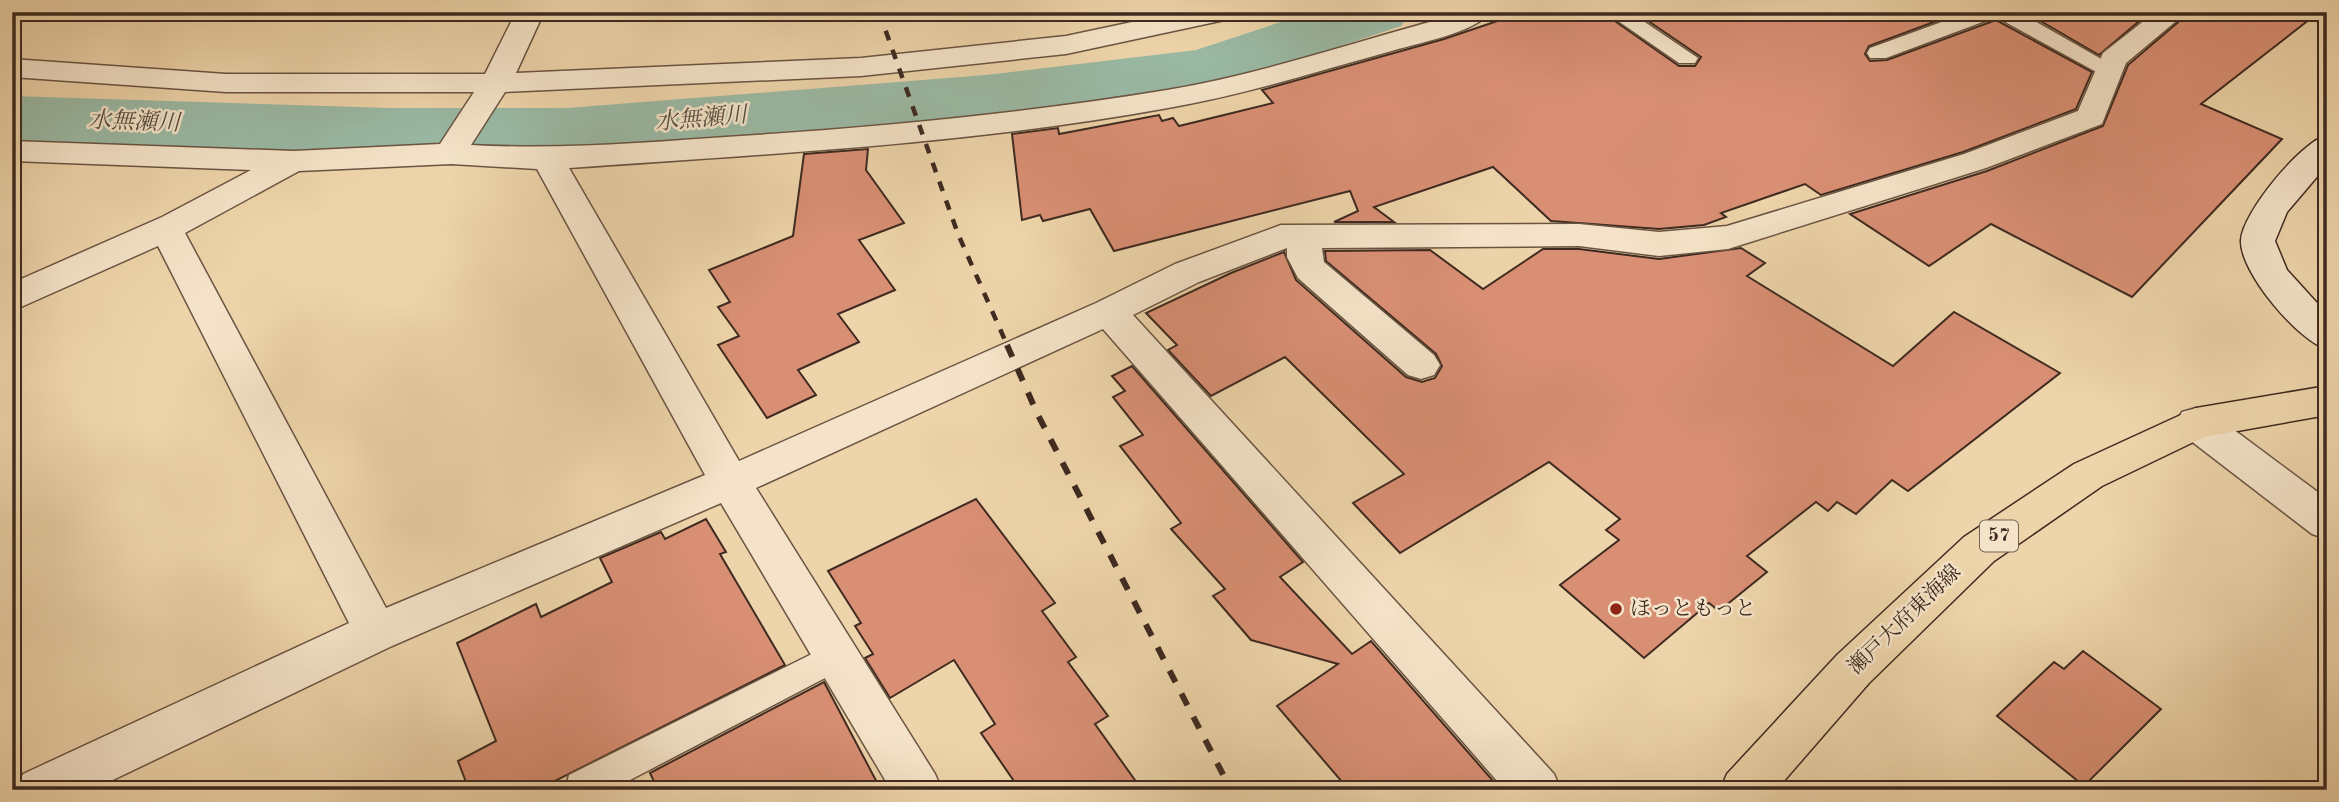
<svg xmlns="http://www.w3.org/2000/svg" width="2339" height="802" font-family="'Old Standard TT','Noto Serif JP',serif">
<rect width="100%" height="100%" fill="#eed4aa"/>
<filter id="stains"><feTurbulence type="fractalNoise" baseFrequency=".00286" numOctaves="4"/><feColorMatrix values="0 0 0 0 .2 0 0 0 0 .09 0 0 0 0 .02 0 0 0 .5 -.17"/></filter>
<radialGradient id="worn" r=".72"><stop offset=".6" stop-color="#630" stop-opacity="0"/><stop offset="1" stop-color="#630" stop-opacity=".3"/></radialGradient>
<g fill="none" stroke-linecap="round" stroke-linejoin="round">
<polygon fill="#9ab9a4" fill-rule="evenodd" points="1311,12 1411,12 1401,26 1205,91 986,117 567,154 389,154 12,140 12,96 389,108 567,108 986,75 1196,50"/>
</g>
<g fill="#d98f74" stroke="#3e2a20" stroke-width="2">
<polygon points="1524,12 1602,12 1679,66 1695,66 1701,57 1635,12 1961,12 1869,46 1865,54 1870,61 1887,60 1996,20 2092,72 2076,109 1963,152 1821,195 1805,184 1721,213 1726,217 1704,225 1659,229 1551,221 1493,167 1374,207 1394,222 1334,222 1358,211 1350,191 1114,251 1090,209 1043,221 1040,215 1022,220 1012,134 1058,128 1059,134 1159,115 1162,121 1173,118 1179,126 1273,103 1262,90 1444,39"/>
<polygon points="2025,12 2150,12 2099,55"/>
<polygon points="2190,12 2319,12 2201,104 2282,139 2132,297 1991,224 1929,266 1850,214 1987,171 2103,126 2128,65"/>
<polygon points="868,149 866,170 904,223 859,240 895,290 838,314 859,342 798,370 816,395 767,418 718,345 739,336 718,307 730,302 709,270 793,236 804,154"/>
<polygon points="1741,248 1765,263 1747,276 1893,366 1954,312 2060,373 1908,491 1892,480 1856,514 1837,502 1828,511 1816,502 1747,556 1767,572 1719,611 1709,603 1644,658 1560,585 1619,540 1606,530 1620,519 1549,462 1400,553 1353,503 1404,474 1285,357 1211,396 1168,350 1177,345 1146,313 1231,273 1284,252 1296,280 1406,377 1422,382 1435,378 1442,366 1436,354 1326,261 1325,251 1430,250 1483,289 1543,249 1579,249 1659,259"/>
<polygon points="1132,366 1303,562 1280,577 1352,654 1371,641 1501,790 1349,790 1277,706 1338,664 1251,640 1213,596 1225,589 1171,529 1181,523 1120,446 1143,435 1113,397 1125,391 1112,376"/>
<polygon points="976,499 1055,603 1042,611 1076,657 1068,662 1108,716 1095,724 1142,790 1020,790 981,733 995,724 954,660 890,698 865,658 873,654 855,626 861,623 828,571"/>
<polygon points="706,519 726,552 720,554 785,665 537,790 469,790 458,761 496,741 457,643 536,604 541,617 612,582 600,558 661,532 665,539"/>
<polygon points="2083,651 2161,709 2084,786 1997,716 2054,662 2064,669"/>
<polygon points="824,682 881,790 658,790 650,773"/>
</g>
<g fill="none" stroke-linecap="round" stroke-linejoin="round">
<g stroke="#6a5442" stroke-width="3">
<g id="lane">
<polygon points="1605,12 1630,12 1698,58 1695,63 1679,63"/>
<polygon points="1969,12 2019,12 2119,69 2116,74 2100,74 1996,17 1886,58 1870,58 1867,53 1870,48"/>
<polygon points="836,642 848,646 852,656 848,666 611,790 565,790 569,775"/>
</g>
</g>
<g stroke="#6a5442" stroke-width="3">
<g id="street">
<path d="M 516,12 L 544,12 L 516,73 L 861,58 L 1066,36 L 1179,12 L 1234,12 L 1230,18 L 1220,21 L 1066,54 L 861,76 L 505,92 L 471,145 C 562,150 651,142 741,136 C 882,127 1026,113 1167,90 C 1257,75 1345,45 1433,21 L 1452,12 L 1490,12 C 1476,33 1413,44 1388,52 C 1315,72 1243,95 1168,108 C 971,144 769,154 569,168 L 739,461 L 1096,303 L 1175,264 L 1281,225 L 1579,224 L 1659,232 L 1727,226 L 1964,154 L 2078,111 L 2103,53 L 2155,12 L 2187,12 L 2126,63 L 2102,124 L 1986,168 L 1728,249 L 1659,256 L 1579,246 L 1322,248 L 1324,262 L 1434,355 L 1440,365 L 1434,375 L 1421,379 L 1408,375 L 1298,278 L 1287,257 L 1287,248 L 1199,282 L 1133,315 L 1554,774 L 1561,790 L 1505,790 L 1103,329 L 756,488 L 935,774 L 942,790 L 891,790 L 721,503 L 392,646 L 92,790 L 16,790 L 23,774 L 349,623 L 158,246 L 12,311 L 12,283 L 162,217 L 251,170 L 12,161 L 12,141 L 294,151 L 440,144 L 474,92 L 226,92 L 12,77 L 12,59 L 226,74 L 485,74 ZM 451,164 L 537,169 L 705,475 L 386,608 L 185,233 L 299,171 Z"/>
<polygon points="2196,408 2210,412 2327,499 2327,539 2312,534 2182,434 2176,423 2182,412"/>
</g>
</g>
<g stroke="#3e2a20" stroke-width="3">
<path id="secondary" d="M 2327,135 L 2327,165 L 2287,212 L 2275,241 L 2287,270 L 2327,314 L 2327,349 C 2298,341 2239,271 2241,240 C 2243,212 2301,142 2327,135 Z"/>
</g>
<g stroke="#3e2a20" stroke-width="3">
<polygon id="primary" points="2327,386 2327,415 2204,437 2102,486 1994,561 1869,683 1776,790 1720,790 1727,774 1837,655 1964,537 2074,464 2196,408"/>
</g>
<use href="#lane" fill="#f4e3c8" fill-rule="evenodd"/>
<use href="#street" fill="#f4e3c8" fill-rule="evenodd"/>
<use href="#secondary" fill="#f4e3c8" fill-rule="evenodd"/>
<use href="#primary" fill="#eed4aa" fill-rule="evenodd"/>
<polyline stroke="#3e2a20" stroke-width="4.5" stroke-dasharray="10 10" stroke-linecap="butt" points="879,12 958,234 1008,347"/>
<polyline stroke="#3e2a20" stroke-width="6" stroke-dasharray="13 13" stroke-linecap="butt" points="1007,345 1037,413 1231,790"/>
</g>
<circle fill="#8f2418" stroke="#f4e3c8" stroke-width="2.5" cx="1616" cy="609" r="7"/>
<g text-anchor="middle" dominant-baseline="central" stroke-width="5" stroke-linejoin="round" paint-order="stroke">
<rect fill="#f4e3c8" stroke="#756252" stroke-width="2" x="1980" y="520.5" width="38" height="31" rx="5"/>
<g font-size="19" font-weight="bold" fill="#3e2a20">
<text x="1999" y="536">57</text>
</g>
<g font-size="21" fill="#3e2a20" stroke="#f4e3c8" text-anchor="start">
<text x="1630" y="609">ほっともっと</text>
</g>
<g font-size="21" fill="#3e2a20" stroke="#f4e3c8">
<text transform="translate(1905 620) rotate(-44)">瀬戸大府東海線</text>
</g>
<g font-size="23" font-style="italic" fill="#554e41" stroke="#f4e3c8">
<text transform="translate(701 119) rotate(-5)">水無瀬川</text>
<text transform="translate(134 122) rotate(2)">水無瀬川</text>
</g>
</g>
<rect width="2339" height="802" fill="none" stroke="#eed4aa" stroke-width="42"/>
<rect x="14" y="14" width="2311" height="774" fill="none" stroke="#3e2a20" stroke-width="3.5"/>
<rect x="21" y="21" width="2297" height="760" fill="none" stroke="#3e2a20" stroke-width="2"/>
<rect width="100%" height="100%" filter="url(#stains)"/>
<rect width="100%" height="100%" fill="url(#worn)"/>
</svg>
